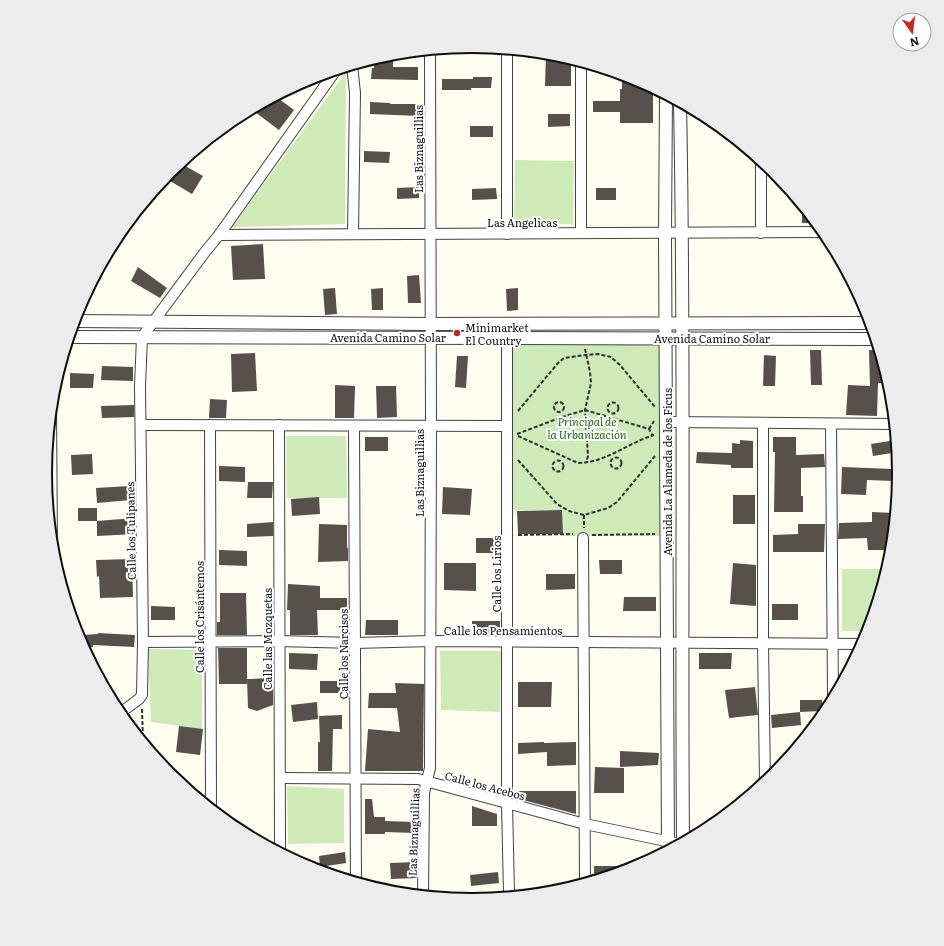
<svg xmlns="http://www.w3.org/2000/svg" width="944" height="946" font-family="Literata,serif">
<rect width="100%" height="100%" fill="#fffdf0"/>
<g fill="#ceeab9">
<polygon points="346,72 345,224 232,227"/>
<polygon points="515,160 574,161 573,224 514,224"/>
<polygon points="513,344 661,344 660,536 563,536 562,510 513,510"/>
<polygon points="286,436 346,436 347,498 287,498"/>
<polygon points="842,569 887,569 868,631 842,631"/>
<polygon points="148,649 202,650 202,729 151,722"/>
<polygon points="440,651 501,651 500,712 441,710"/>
<polygon points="771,765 782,765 771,777"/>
<polygon points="287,786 344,789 344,843 288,844"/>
</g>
<g fill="#58514b">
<polygon points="546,53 556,54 571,59 571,86 545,86"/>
<polygon points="389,54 393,54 393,67 418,67 418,80 371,79 372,68 374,68 374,59"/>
<polygon points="622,75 636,79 653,88 653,123 620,123 620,112 593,112 593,101 620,101 620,89 622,89"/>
<polygon points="473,77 492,77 491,88 471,88 471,90 442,90 442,79 473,79"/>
<polygon points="275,96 294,110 279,130 251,109"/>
<polygon points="370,102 390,103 390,104 420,104 420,116 370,114"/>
<polygon points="548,114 570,114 570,126 548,127"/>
<rect x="470" y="126" width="23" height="11"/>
<polygon points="364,151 390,152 389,163 364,162"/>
<polygon points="180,163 203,176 192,194 165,178 170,171"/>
<polygon points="419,187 419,198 397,199 397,188"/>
<polygon points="496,188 497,199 472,200 472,189"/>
<rect x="596" y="188" width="20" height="12"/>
<polygon points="802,205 813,218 816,223 802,223"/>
<polygon points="263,244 265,279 233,280 231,246"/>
<polygon points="138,267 167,288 160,298 131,281"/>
<polygon points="419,275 421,303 408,303 407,276"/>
<polygon points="335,288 337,314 325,315 323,289"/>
<polygon points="383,288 383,310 372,310 371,289"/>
<polygon points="518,288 518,310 507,311 506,289"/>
<polygon points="810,350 821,350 822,385 811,385"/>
<polygon points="869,350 879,350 889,383 878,383 877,416 846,415 848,385 870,386"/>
<polygon points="255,353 257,391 232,392 231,354"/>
<polygon points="764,355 776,356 775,386 763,386"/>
<polygon points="457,356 468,356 466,388 455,387"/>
<polygon points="102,366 133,367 133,381 101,380"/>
<polygon points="70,373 94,374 93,388 70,388"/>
<polygon points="335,385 355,386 354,418 335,418"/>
<polygon points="376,386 396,386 397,417 377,418"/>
<polygon points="210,399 227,400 226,418 209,418"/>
<polygon points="134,405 134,417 102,418 101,406"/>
<rect x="365" y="437" width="23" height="14"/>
<polygon points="773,437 796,437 796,455 824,454 825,467 801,468 801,496 803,496 803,512 774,512 775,452 773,452"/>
<polygon points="740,440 753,441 753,468 731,468 731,465 696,463 697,452 732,453 732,443 740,444"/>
<polygon points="890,441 892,453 873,456 871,444"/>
<polygon points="92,454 93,474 72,475 71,455"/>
<polygon points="219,466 245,467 245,482 219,481"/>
<polygon points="842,467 893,469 893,481 867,480 866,495 841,494"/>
<polygon points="248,482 273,482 272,498 247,498"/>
<polygon points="130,486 131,500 97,503 96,488"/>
<polygon points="443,487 472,489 470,515 442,514"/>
<rect x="733" y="495" width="22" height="29"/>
<polygon points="319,497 320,514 292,516 291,499"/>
<rect x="78" y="508" width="19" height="13"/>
<polygon points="562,510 563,534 518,534 517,511"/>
<polygon points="872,512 893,513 893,524 890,524 890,550 868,550 867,538 838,539 839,523 872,522"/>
<polygon points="134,518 135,534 97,536 97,521"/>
<polygon points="273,522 273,536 247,537 247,524"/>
<polygon points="319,524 347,525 347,548 348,548 348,561 318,562"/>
<polygon points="798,524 825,524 824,552 773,552 773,535 798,534"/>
<rect x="476" y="538" width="24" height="15"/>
<polygon points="219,550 247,551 247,566 219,565"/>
<polygon points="132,559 133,597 100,598 99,576 97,577 96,560"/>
<polygon points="599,560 622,560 622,574 600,574"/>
<polygon points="444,563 476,563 476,591 444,590"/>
<polygon points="733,563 756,565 756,606 730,604"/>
<polygon points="546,574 575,574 575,589 546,590"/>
<polygon points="288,584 320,586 320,598 347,598 347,610 317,610 318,635 290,635 290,610 287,610"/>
<polygon points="220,593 246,593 247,635 217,635 217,622 220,622"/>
<polygon points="624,597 656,597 656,611 623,611"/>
<rect x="772" y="604" width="26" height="16"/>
<polygon points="151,606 175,607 175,620 151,620"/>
<polygon points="366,620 398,620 398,635 365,635"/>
<rect x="472" y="621" width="28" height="14"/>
<polygon points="98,633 135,635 134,647 93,645 93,647 84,648 82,635 98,634"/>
<polygon points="218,648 247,648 247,684 219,684"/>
<polygon points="289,653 318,654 317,670 289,669"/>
<polygon points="699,653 732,653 731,669 699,669"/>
<polygon points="273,678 273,705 257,711 248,708 247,679"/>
<rect x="320" y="681" width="27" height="12"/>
<polygon points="518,682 552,682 551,707 518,707"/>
<polygon points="395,683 424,684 423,771 365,771 368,729 400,732 397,708 368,708 369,693 396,693"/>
<polygon points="755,687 758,715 729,718 725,690"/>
<polygon points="800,700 822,700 822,711 800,712"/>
<polygon points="317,702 318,719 293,722 291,705"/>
<polygon points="800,712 801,725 772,728 771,715"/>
<polygon points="342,715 342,729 333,729 332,771 318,771 318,742 320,742 319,716"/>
<polygon points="179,726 203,729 200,755 176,752"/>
<polygon points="544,742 544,743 576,742 576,765 547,766 547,752 518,754 518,743"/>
<polygon points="620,751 659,753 658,765 620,767"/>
<polygon points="595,767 624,768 624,793 594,793"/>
<polygon points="517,791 576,791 576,814 519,799"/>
<polygon points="365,799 372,799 374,817 385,817 385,821 415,822 415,833 385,832 385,834 365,834"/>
<polygon points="472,806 497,814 497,826 472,826"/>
<polygon points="345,852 346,863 320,867 319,856"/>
<polygon points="417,862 417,878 391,879 390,863"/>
<polygon points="594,866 631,866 632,869 594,880"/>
<polygon points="498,872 499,883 471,886 470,875"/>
</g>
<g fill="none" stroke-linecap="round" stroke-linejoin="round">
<g stroke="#424242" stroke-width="12">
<g id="minor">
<polyline points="352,65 355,93 353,234"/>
<polyline points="761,160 761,233"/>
<polyline points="581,233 581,62"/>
<polyline points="507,234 507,49"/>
<polyline points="219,235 824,232"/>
<polyline points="507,324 507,804 509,893 508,896"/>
<polyline points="51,410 52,546"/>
<polyline points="667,422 894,424"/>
<polyline points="763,423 763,643 765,782"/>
<polyline points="831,424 833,699"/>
<polyline points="141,425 507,426"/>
<polyline points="210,425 211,809"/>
<polyline points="279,425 280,852"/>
<polyline points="354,426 356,882"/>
<polyline points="583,538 585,883"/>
<polyline points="143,642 278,641 355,643 431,641 862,644"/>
<polyline points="120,713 139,699 142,695 143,642 140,386 142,337 205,252 219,235 336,70"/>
<polyline points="280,778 418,779 585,824 680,844"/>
<polyline points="423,895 424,793 430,768 431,426 430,50"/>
</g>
</g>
<g stroke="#424242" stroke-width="14">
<g id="tertiary">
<polyline points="666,95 665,233 668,850"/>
<path d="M 680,102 C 685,349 681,596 683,842"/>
<polyline points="74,321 430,324 871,323"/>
<polyline points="69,337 875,339"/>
</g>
</g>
<g stroke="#313131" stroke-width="2" stroke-dasharray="4 2" stroke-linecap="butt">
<polyline points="585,349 590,372 591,383 585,410 588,456 586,463"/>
<circle cx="559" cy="407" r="5"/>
<circle cx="613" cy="408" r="5.5"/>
<polyline points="518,411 558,363 564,358 585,355 598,354 611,357 620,365 655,407"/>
<polyline points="649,429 654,421"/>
<polyline points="517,434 562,417 585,410 649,429 653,436"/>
<path d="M 518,436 L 578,463 C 605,463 628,443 654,435"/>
<circle cx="616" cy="463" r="5.5"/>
<polyline points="518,460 557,504 569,511 584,515 608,508 617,502 655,456"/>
<circle cx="558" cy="466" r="5.5"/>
<polyline points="584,515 584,528"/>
<polyline points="518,535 573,534"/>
<polyline points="592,535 655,534"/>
<polyline points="142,709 143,742"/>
</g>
<use href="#minor" stroke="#fff" stroke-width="10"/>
<use href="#tertiary" stroke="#fff" stroke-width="12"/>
</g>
<circle fill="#c12b25" stroke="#fff" stroke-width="1.5" cx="457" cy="333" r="4"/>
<g text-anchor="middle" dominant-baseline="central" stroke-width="4" stroke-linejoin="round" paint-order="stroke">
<g font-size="11" fill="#0f0f0f" stroke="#fff">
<text transform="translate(418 149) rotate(-90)">Las Biznaguillias</text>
<text x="522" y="222">Las Angelicas</text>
<text x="388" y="337">Avenida Camino Solar</text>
<text x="712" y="338">Avenida Camino Solar</text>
<text transform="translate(667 472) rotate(-90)">Avenida La Alameda de los Ficus</text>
<text transform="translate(419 473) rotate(-90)">Las Biznaguillias</text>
<text transform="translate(130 531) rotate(-91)">Calle los Tulipanes</text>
<text transform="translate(496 574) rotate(-90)">Calle los Lirios</text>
<text transform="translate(199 617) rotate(-90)">Calle los Crisántemos</text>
<text x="503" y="630">Calle los Pensamientos</text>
<text transform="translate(267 639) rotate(-90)">Calle las Mozquetas</text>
<text transform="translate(343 654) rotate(-90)">Calle los Narcisos</text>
<text transform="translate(485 785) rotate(15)">Calle los Acebos</text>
<text transform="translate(413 832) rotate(-88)">Las Biznaguillias</text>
</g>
<g font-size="11" fill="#0f0f0f" stroke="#fff" text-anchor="start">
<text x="465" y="327">Minimarket<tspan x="465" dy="13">El Country</tspan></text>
</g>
<g font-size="11" font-style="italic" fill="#27681e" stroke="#fff">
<text x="587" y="421">Principal de<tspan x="587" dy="13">la Urbanización</tspan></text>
</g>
</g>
<path d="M0 0H944V946H0ZM52 473a420 420 0 1 1 840 0a420 420 0 1 1-840 0Z" fill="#ececec" fill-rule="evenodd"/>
<path fill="none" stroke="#0f0f0f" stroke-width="2" d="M52 473a420 420 0 1 1 840 0a420 420 0 1 1-840 0Z"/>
<g transform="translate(912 32) rotate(166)"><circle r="19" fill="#ffffff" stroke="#9f9f9f"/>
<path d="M0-3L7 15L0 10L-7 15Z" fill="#c12b25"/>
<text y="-6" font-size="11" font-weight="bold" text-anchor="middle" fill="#0f0f0f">N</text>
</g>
</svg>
